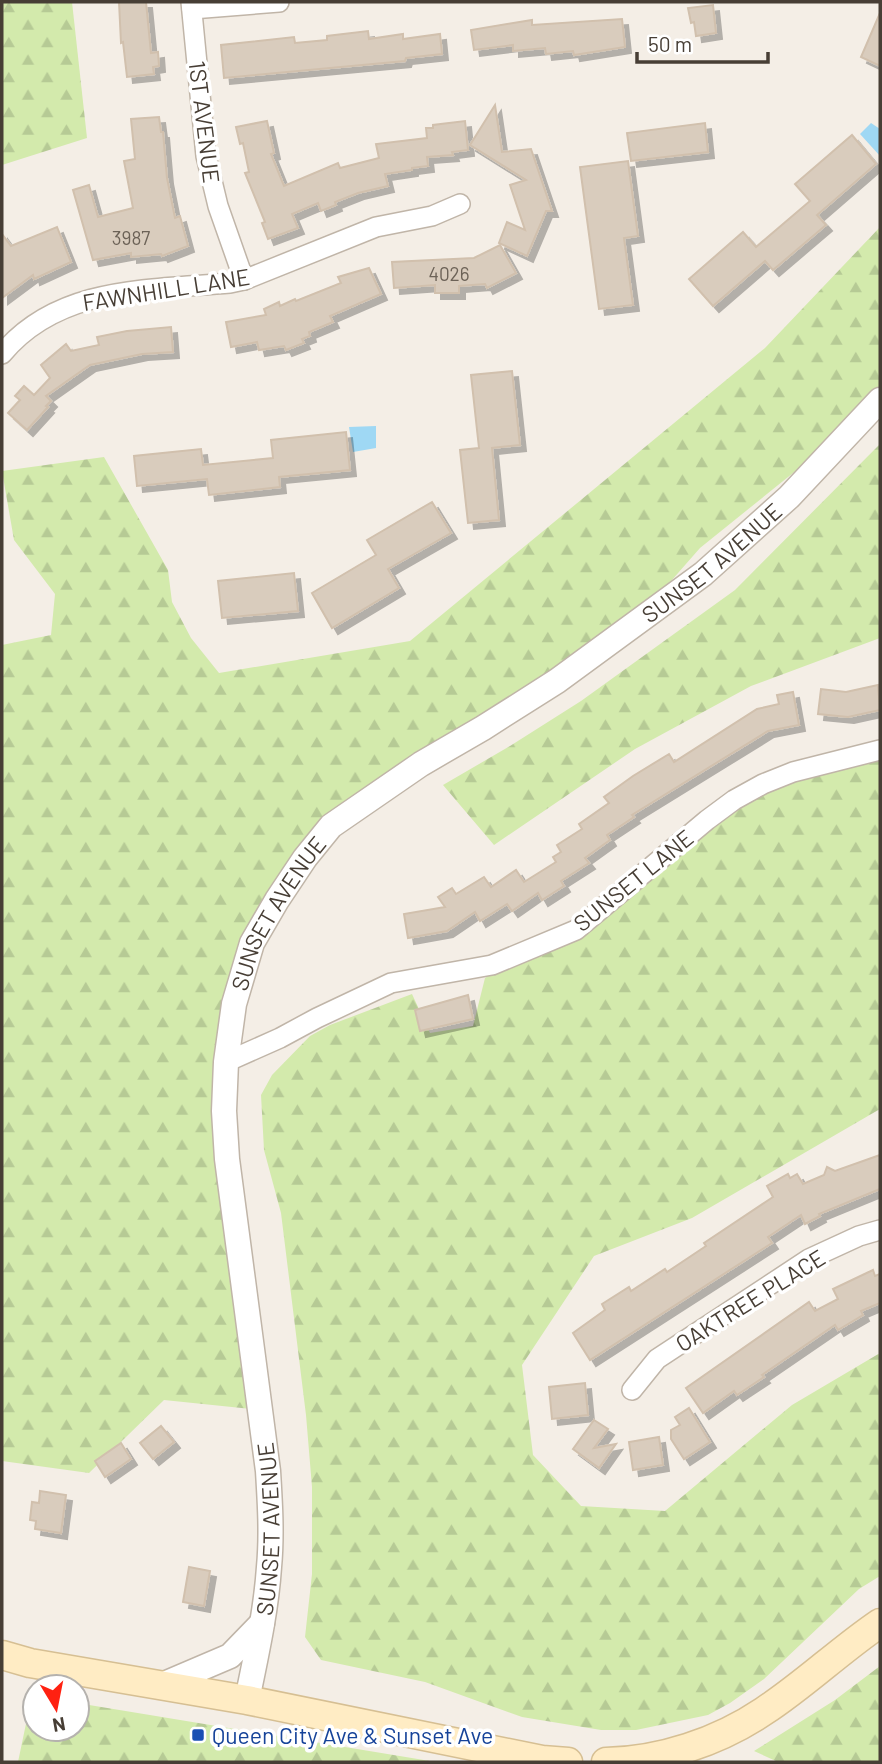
<svg xmlns="http://www.w3.org/2000/svg" width="882" height="1764" font-family="Barlow,sans-serif">
<defs>
<pattern id="forest-firs" width="22" height="20" patternUnits="userSpaceOnUse" patternTransform="scale(1.75)"><rect width="22" height="20" fill="#d3eaac"/><path d="M5 1l3.5 6h-7zM16 11l3.5 6h-7z" fill="#b6ca95"/></pattern>
<filter id="shadow"><feDropShadow dx="6" dy="6" stdDeviation="0" flood-color="#0004"/></filter>
</defs>
<rect width="100%" height="100%" fill="#f4eee6"/>
<g fill="url(#forest-firs)">
<polygon points="2,2 72,2 87,138 2,165"/>
<polygon points="880,227 880,400 870,411 700,548 628,630 331,826 277,900 226,1062 261,1410 164,1400 89,1473 2,1461 2,645 51,635 55,594 14,540 2,471 104,457 168,570 172,602 191,638 219,673 410,641 765,348"/>
<polygon points="880,444 880,638 751,686 635,749 494,845 443,785 510,746 581,701 735,590"/>
<polygon points="880,750 880,1109 692,1218 594,1256 522,1365 533,1455 581,1506 665,1511 792,1405 880,1353 880,1576 859,1589 764,1679 730,1703 708,1715 636,1730 601,1730 522,1717 425,1682 321,1660 305,1637 312,1574 312,1487 306,1415 281,1213 264,1150 261,1095 272,1075 310,1036 330,1025 412,994 430,1033 473,1026 485,978 523,954 576,930 734,800"/>
<polygon points="880,1666 880,1762 778,1762 754,1751 835,1700"/>
<polygon points="32,1695 35,1696 35,1729 77,1729 77,1703 436,1762 18,1762"/>
</g>
<g fill="#9fd8f4">
<polygon points="871,123 880,129 880,156 860,134"/>
<polygon points="376,426 376,448 353,452 349,427"/>
</g>
<g fill="#d9ccbd" stroke="#d1c0ad" stroke-width="2" filter="url(#shadow)">
<polygon points="119,2 146,2 151,53 158,52 159,66 153,67 154,74 127,77 123,42 121,43"/>
<polygon points="713,5 716,33 696,36 694,22 691,23 688,8"/>
<polygon points="880,13 880,66 861,57"/>
<polygon points="622,19 625,47 574,55 573,51 546,54 545,48 513,51 513,45 474,50 471,30 532,20 532,25"/>
<polygon points="368,31 369,39 403,34 403,39 440,34 442,54 406,58 405,61 224,78 221,45 294,37 295,43 327,40 327,36"/>
<polygon points="495,105 502,152 531,149 552,211 546,211 527,256 499,243 507,222 525,230 510,185 526,180 470,145"/>
<polygon points="159,117 161,132 163,132 167,178 175,218 180,216 188,246 162,256 161,254 131,257 131,253 93,260 73,190 89,185 98,217 133,208 124,161 135,159 131,119"/>
<polygon points="267,121 274,153 271,154 284,186 338,163 340,168 379,158 376,144 427,138 426,128 433,128 433,125 465,121 468,150 452,152 453,155 427,157 428,166 412,168 412,170 385,174 388,186 358,193 335,202 336,205 321,211 318,203 292,214 298,228 268,239 262,223 265,222 245,173 249,172 243,143 240,144 236,127"/>
<polygon points="705,123 708,152 631,161 627,133"/>
<polygon points="852,135 876,164 817,215 826,225 773,270 765,261 713,306 689,279 743,232 756,247 810,201 795,184"/>
<polygon points="628,161 638,236 624,238 633,305 599,309 580,167"/>
<polygon points="57,227 71,262 34,279 33,275 2,298 2,234 11,246"/>
<polygon points="500,245 516,273 487,288 485,284 459,286 459,293 435,293 435,285 394,288 392,262 474,258"/>
<polygon points="369,268 381,294 330,316 333,322 309,332 310,336 302,339 304,343 286,350 284,346 259,350 257,342 231,347 226,322 266,315 264,309 279,302 280,306 295,299 296,301 341,283 338,277"/>
<polygon points="171,327 173,352 142,354 90,365 46,396 51,401 46,406 48,407 27,430 8,413 20,400 15,396 24,386 34,395 50,378 41,365 66,344 71,351 99,345 97,337 127,331"/>
<polygon points="512,371 520,445 492,448 499,520 468,523 460,450 479,448 471,375"/>
<polygon points="346,432 350,470 279,477 280,487 209,495 207,479 137,486 134,456 201,449 203,465 273,458 271,440"/>
<polygon points="432,502 451,533 388,569 399,588 332,628 312,593 376,555 367,540"/>
<polygon points="294,573 298,611 222,618 218,581"/>
<polygon points="878,685 880,710 848,717 818,714 821,689 846,692"/>
<polygon points="793,692 799,725 768,731 632,815 634,817 607,835 610,840 585,858 589,863 561,881 564,886 542,900 538,893 512,911 507,904 480,921 475,912 447,931 408,938 404,914 445,907 438,897 452,888 456,894 484,877 491,887 516,870 524,882 556,862 553,857 561,852 557,845 582,829 579,824 609,803 604,797 633,776 669,754 674,762 757,709 779,704 777,695"/>
<polygon points="468,995 473,1019 420,1031 415,1010"/>
<polygon points="880,1155 880,1189 819,1214 820,1216 805,1224 801,1215 768,1237 772,1243 590,1360 573,1333 605,1310 602,1304 629,1287 631,1291 665,1269 667,1272 706,1246 704,1243 773,1197 767,1186 788,1174 790,1178 797,1174 803,1184 824,1175 827,1167 835,1171"/>
<polygon points="873,1270 875,1276 880,1274 880,1303 861,1311 863,1315 838,1330 835,1325 762,1375 764,1377 737,1395 734,1391 703,1413 686,1388 809,1302 815,1311 838,1299 833,1289"/>
<polygon points="585,1383 588,1415 552,1419 549,1387"/>
<polygon points="689,1408 710,1442 684,1459 671,1439 671,1430 680,1425 675,1417"/>
<polygon points="594,1420 608,1429 594,1448 616,1444 599,1468 573,1449"/>
<polygon points="161,1426 174,1442 153,1459 140,1443"/>
<polygon points="659,1437 663,1465 633,1470 629,1442"/>
<polygon points="121,1443 131,1459 105,1477 95,1461"/>
<polygon points="40,1491 66,1495 61,1533 35,1529 36,1521 30,1520 32,1502 39,1503"/>
<polygon points="189,1567 210,1571 204,1606 183,1602"/>
</g>
<g fill="none" stroke-linecap="round" stroke-linejoin="round">
<g stroke="#c0b5a8" stroke-width="22">
<g id="minor">
<polyline points="191,2 206,156 218,206 244,280"/>
<polyline points="192,9 279,2"/>
<path d="M 2,354 C 58,286 149,290 230,283 L 244,280 L 376,227 L 432,216 L 460,204"/>
<polyline points="226,1062 280,1038 317,1018 391,983 492,965 576,930 707,820 734,800 763,784 793,772 880,750"/>
<polyline points="632,1390 657,1359 809,1259 859,1236 880,1230"/>
</g>
</g>
<g stroke="#c0b5a8" stroke-width="27">
<g id="tertiary">
<polyline points="162,1685 230,1656 262,1623"/>
<path id="s1" d="M 247,1700 C 256,1656 266,1612 269,1567 C 272,1535 270,1503 268,1471 L 227,1159 L 224,1111 L 226,1062 L 234,1004 L 252,943 L 277,900 L 305,858 L 331,826 L 421,764 L 483,728 L 557,681 L 703,574 L 789,497 L 880,400"/>
</g>
</g>
<g stroke="#d6bf93" stroke-width="31">
<g id="secondary">
<polyline points="2,1655 30,1663 247,1700 542,1760 568,1762"/>
<path d="M 606,1762 C 660,1761 718,1742 764,1711 C 804,1685 840,1650 880,1623"/>
</g>
</g>
<use href="#minor" stroke="#fff" stroke-width="19"/>
<use href="#tertiary" stroke="#fff" stroke-width="24"/>
<use href="#secondary" stroke="#ffecc4" stroke-width="28"/>
</g>
<rect fill="#1a4fb4" stroke="#fff" stroke-width="2.5" x="191" y="1728" width="14" height="14" rx="3.5"/>
<g text-anchor="middle" dominant-baseline="central" stroke-width="7" stroke-linejoin="round" paint-order="stroke">
<g font-size="19" fill="#6c6257">
<text x="131" y="237">3987</text>
<text x="449" y="273">4026</text>
</g>
<g font-size="23" fill="#473e35" stroke="#fff">
<text transform="translate(205 122) rotate(83)">1ST AVENUE</text>
<text transform="translate(166 289) rotate(-9)">FAWNHILL LANE</text>
<text stroke="none"><textPath href="#s1" startOffset="1370">SUNSET AVENUE</textPath></text>
<text transform="translate(633 880) rotate(-39)">SUNSET LANE</text>
<text stroke="none"><textPath href="#s1" startOffset="803">SUNSET AVENUE</textPath></text>
<text transform="translate(750 1300) rotate(-32)">OAKTREE PLACE</text>
<text stroke="none"><textPath href="#s1" startOffset="173">SUNSET AVENUE</textPath></text>
</g>
<g font-size="23" fill="#164399" stroke="#fff" text-anchor="start">
<text x="212" y="1735">Queen City Ave &amp; Sunset Ave</text>
</g>
</g>
<rect width="882" height="1764" fill="none" stroke="#473e35" stroke-width="7"/>
<g transform="translate(56 1708) rotate(170)"><circle r="33" fill="#ffffff" stroke="#b5b2ae" stroke-width="2"/>
<path d="M0-5L12 26L0 18L-12 26Z" fill="#ff2111"/>
<text y="-10" font-size="19" font-weight="bold" text-anchor="middle" fill="#473e35">N</text>
</g>
<path d="M637 52v10h131v-10" fill="none" stroke="#473e35" stroke-width="3.5"/>
<text x="648" y="52" font-size="21" fill="#473e35" stroke="#ffffff" stroke-width="5" paint-order="stroke">50 m</text>
</svg>
